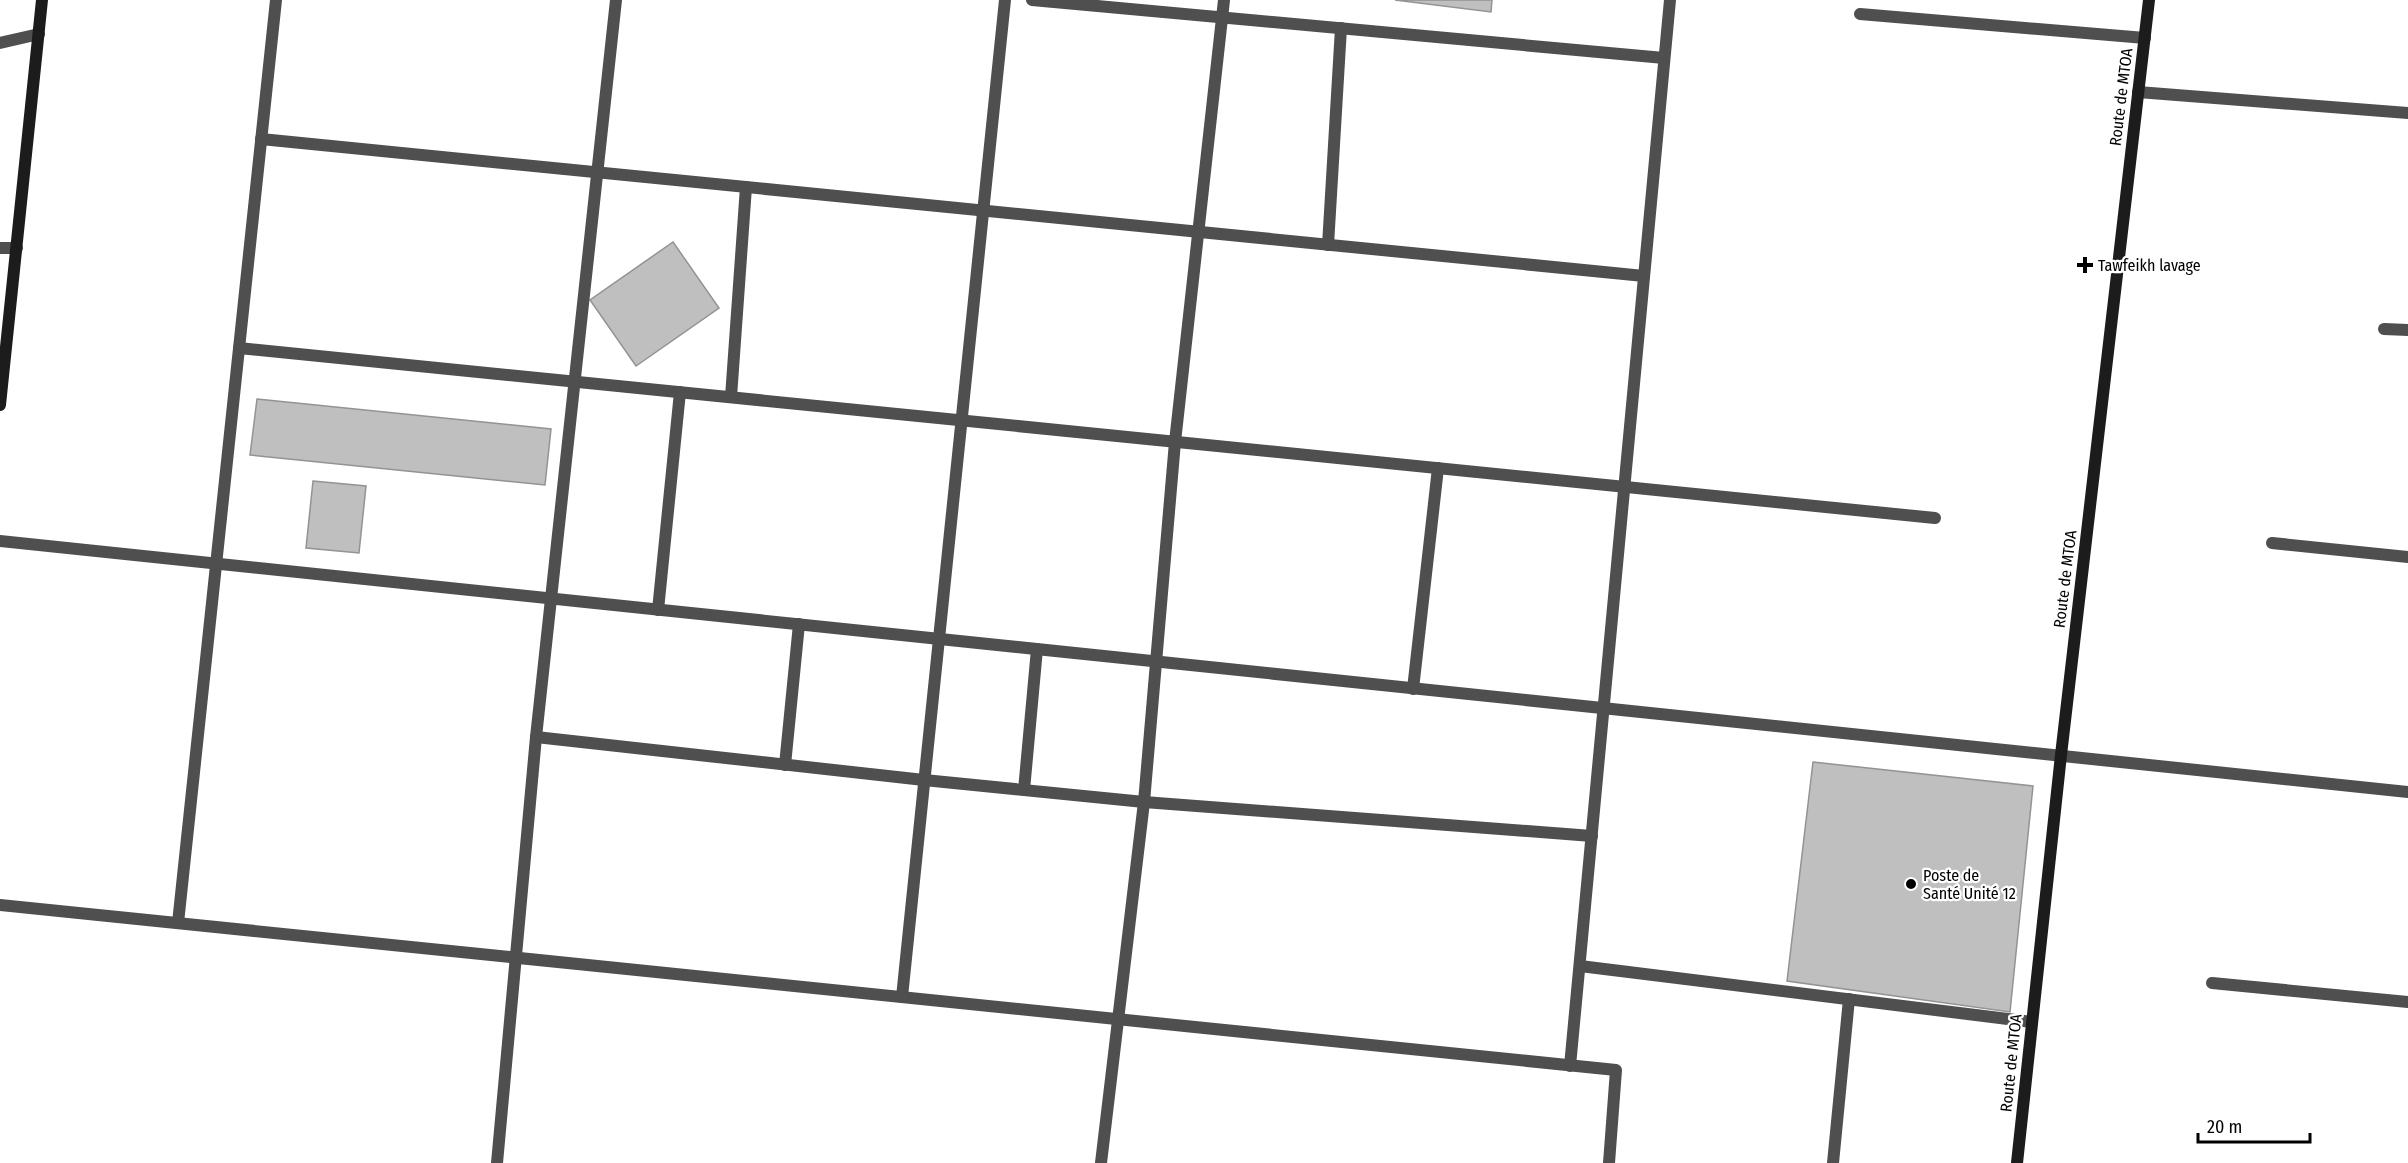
<svg xmlns="http://www.w3.org/2000/svg" width="2408" height="1163" font-family="'Fira Sans Condensed',sans-serif">
<rect width="100%" height="100%" fill="#fff"/>
<g fill="#bfbfbf" stroke="#939393" stroke-width="1.5">
<polygon points="1395,0 1492,0 1491,12"/>
<polygon points="673,242 719,308 636,366 590,300"/>
<polygon points="257,399 551,429 545,485 250,455"/>
<polygon points="313,481 366,486 359,553 306,548"/>
<polygon points="1813,762 2033,786 2010,1012 1787,981"/>
</g>
<g fill="none" stroke-linecap="round" stroke-linejoin="round">
<g stroke="#4f4f4f" stroke-width="12">
<polyline points="1032,0 1664,58"/>
<polyline points="1860,14 2145,38"/>
<polyline points="0,43 39,34"/>
<polyline points="2138,92 2408,113"/>
<polyline points="261,139 1644,276"/>
<polyline points="1328,245 1341,28"/>
<polyline points="0,248 17,248"/>
<polyline points="2384,329 2408,330"/>
<polyline points="239,348 1935,518"/>
<polyline points="731,397 746,187"/>
<polyline points="0,541 2408,792"/>
<polyline points="2272,543 2408,557"/>
<polyline points="658,610 680,392"/>
<polyline points="1413,689 1438,468"/>
<polyline points="536,737 924,780 1144,802 1592,836"/>
<polyline points="785,765 799,624"/>
<polyline points="1024,790 1037,649"/>
<polyline points="0,905 1616,1070 1609,1163"/>
<polyline points="178,923 276,0"/>
<polyline points="1580,966 2032,1022"/>
<polyline points="2212,983 2408,1002"/>
<polyline points="902,997 1005,0"/>
<polyline points="1570,1066 1670,0"/>
<polyline points="497,1163 536,737 616,0"/>
<polyline points="1101,1163 1144,802 1175,442 1224,0"/>
<polyline points="1833,1163 1849,999"/>
</g>
<g stroke="#1c1c1c" stroke-width="12">
<polyline points="0,405 42,0"/>
<polyline points="2017,1163 2061,755 2149,0"/>
</g>
</g>
<g fill="#000" stroke="#fff" stroke-width="2">
<path d="M2082 256h6v6h6v6h-6v6h-6v-6h-6v-6h6z"/>
<circle cx="1911" cy="884" r="6"/>
</g>
<g text-anchor="middle" dominant-baseline="central" stroke-width="4.5" stroke-linejoin="round" paint-order="stroke">
<g font-size="16" fill="#000" stroke="#fff">
<text transform="translate(2121 97) rotate(-83)">Route de MTOA</text>
<text transform="translate(2065 579) rotate(-83)">Route de MTOA</text>
<text transform="translate(2011 1063) rotate(-84)">Route de MTOA</text>
</g>
<g font-size="16" fill="#000" stroke="#fff" text-anchor="start">
<text x="2098" y="265">Tawfeikh lavage</text>
<text x="1923" y="875">Poste de<tspan x="1923" dy="18">Santé Unité 12</tspan></text>
</g>
</g>
<path d="M2198 1133v9h112v-9" fill="none" stroke="#000000" stroke-width="3"/>
<text x="2207" y="1133" font-size="18" fill="#000000" stroke="#ffffff" stroke-width="4.5" paint-order="stroke">20 m</text>
</svg>
